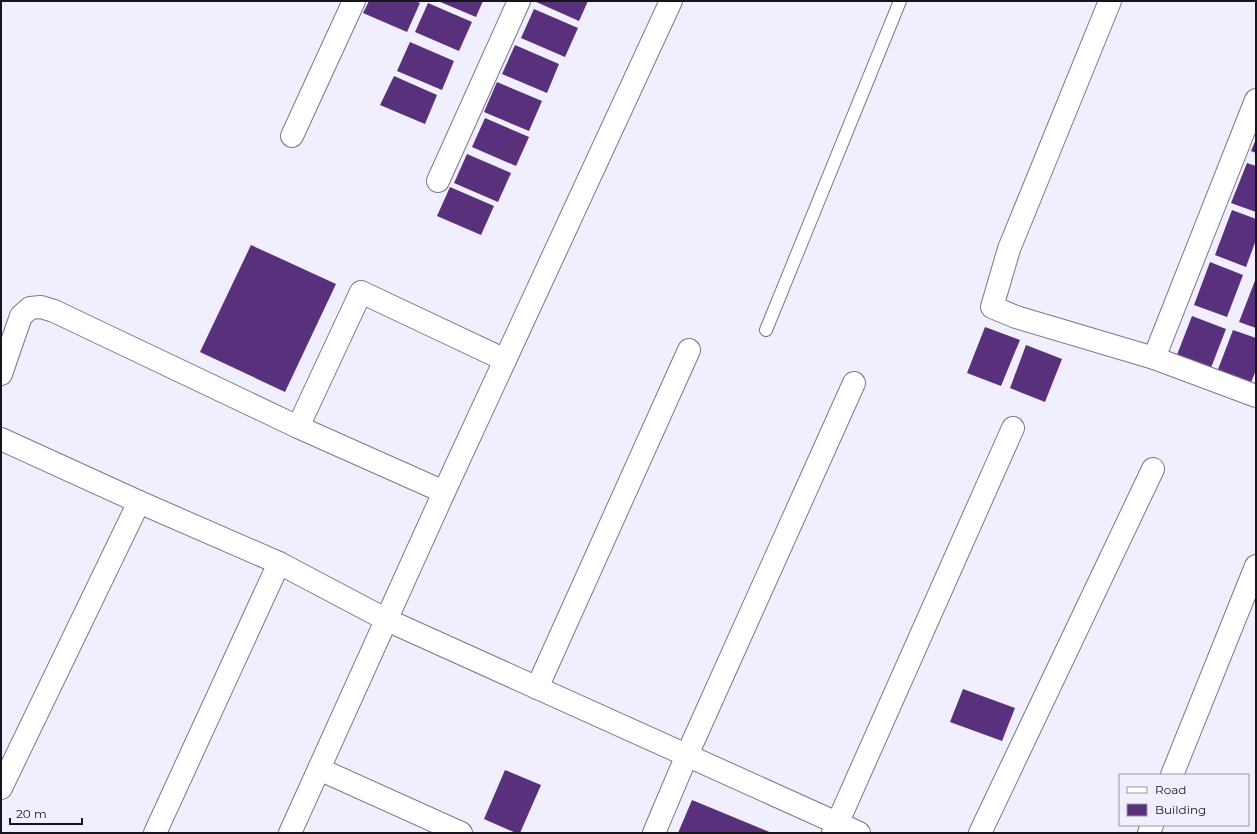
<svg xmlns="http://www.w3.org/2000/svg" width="1257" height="834" font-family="Montserrat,sans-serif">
<rect width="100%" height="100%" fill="#f1effd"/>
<g fill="#59307c">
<polygon points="369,1 415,1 420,3 407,32 363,13"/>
<polygon points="438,1 483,1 476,17"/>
<polygon points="534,1 588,1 579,21"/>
<polygon points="428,3 472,22 459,51 415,32"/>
<polygon points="534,9 578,28 565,57 521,38"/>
<polygon points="410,42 454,61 442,90 397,71"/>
<polygon points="515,45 559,64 547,93 502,74"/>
<polygon points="394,76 437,95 425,124 380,105"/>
<polygon points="497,82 542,101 529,131 484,112"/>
<polygon points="485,118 529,137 516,166 472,147"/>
<polygon points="1256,139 1256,153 1251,151"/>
<polygon points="467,154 511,173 498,202 454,183"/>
<polygon points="1247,163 1256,166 1256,212 1231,203"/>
<polygon points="450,187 494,206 481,235 437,216"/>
<polygon points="1232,210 1256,219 1256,240 1246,267 1215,255"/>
<polygon points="251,245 336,284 285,392 200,352"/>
<polygon points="1210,262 1243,275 1227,317 1194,305"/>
<polygon points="1256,278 1256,328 1239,322"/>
<polygon points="1192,316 1226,329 1209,373 1175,360"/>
<polygon points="985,327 1020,340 1001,386 967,373"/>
<polygon points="1233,330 1256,338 1256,370 1250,385 1217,372"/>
<polygon points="1026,345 1062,359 1045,402 1010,388"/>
<polygon points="963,689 1015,708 1002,741 950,722"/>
<polygon points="505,770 541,785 520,833 516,833 484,819"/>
<polygon points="692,800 772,833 678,833"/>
</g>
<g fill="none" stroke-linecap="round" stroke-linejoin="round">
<g stroke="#7b788c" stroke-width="14">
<polyline id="lane" points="766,330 900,1"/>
</g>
<g stroke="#7b788c" stroke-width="24">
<g id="street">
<polyline points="1110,1 1009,249 992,307 1016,317 1154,358"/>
<polyline points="1256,100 1154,358 1256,396"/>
<polyline points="292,136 354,1"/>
<polyline points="438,181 519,1"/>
<polyline points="1,374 21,316 30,308 41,307 54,311 298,427 444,492"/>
<polyline points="298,427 361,292 505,360"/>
<polyline points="1,439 139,502 279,563 387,620 859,833"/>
<polyline points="537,688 689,350"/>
<polyline points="319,769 461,833"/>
<polyline points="1172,775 1256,566"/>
<polyline points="1,788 139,502"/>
<polyline points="155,833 279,563"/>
<polyline points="290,833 444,492 671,1"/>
<polyline points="654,833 687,755 854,383"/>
<polyline points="833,833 1013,428"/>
<polyline points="980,833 1153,469"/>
<polyline points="1149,833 1152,825"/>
</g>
</g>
<use href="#lane" stroke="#fff" stroke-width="12"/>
<use href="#street" stroke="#fff" stroke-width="22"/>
</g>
<rect width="1257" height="834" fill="none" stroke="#16151d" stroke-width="4"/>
<rect x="1119" y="774" width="130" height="52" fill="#f1effd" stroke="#9998a3"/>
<rect x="1127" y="787" width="20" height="6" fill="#ffffff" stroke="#9998a3"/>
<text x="1155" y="794" font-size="12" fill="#16151d">Road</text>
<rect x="1127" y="804" width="20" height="12" fill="#59307c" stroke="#9998a3"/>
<text x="1155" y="814" font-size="12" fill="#16151d">Building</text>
<path d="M10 818v6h72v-6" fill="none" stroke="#16151d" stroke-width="2"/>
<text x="16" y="818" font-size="12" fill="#16151d" stroke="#f1effd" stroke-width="3" paint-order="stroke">20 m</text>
</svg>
